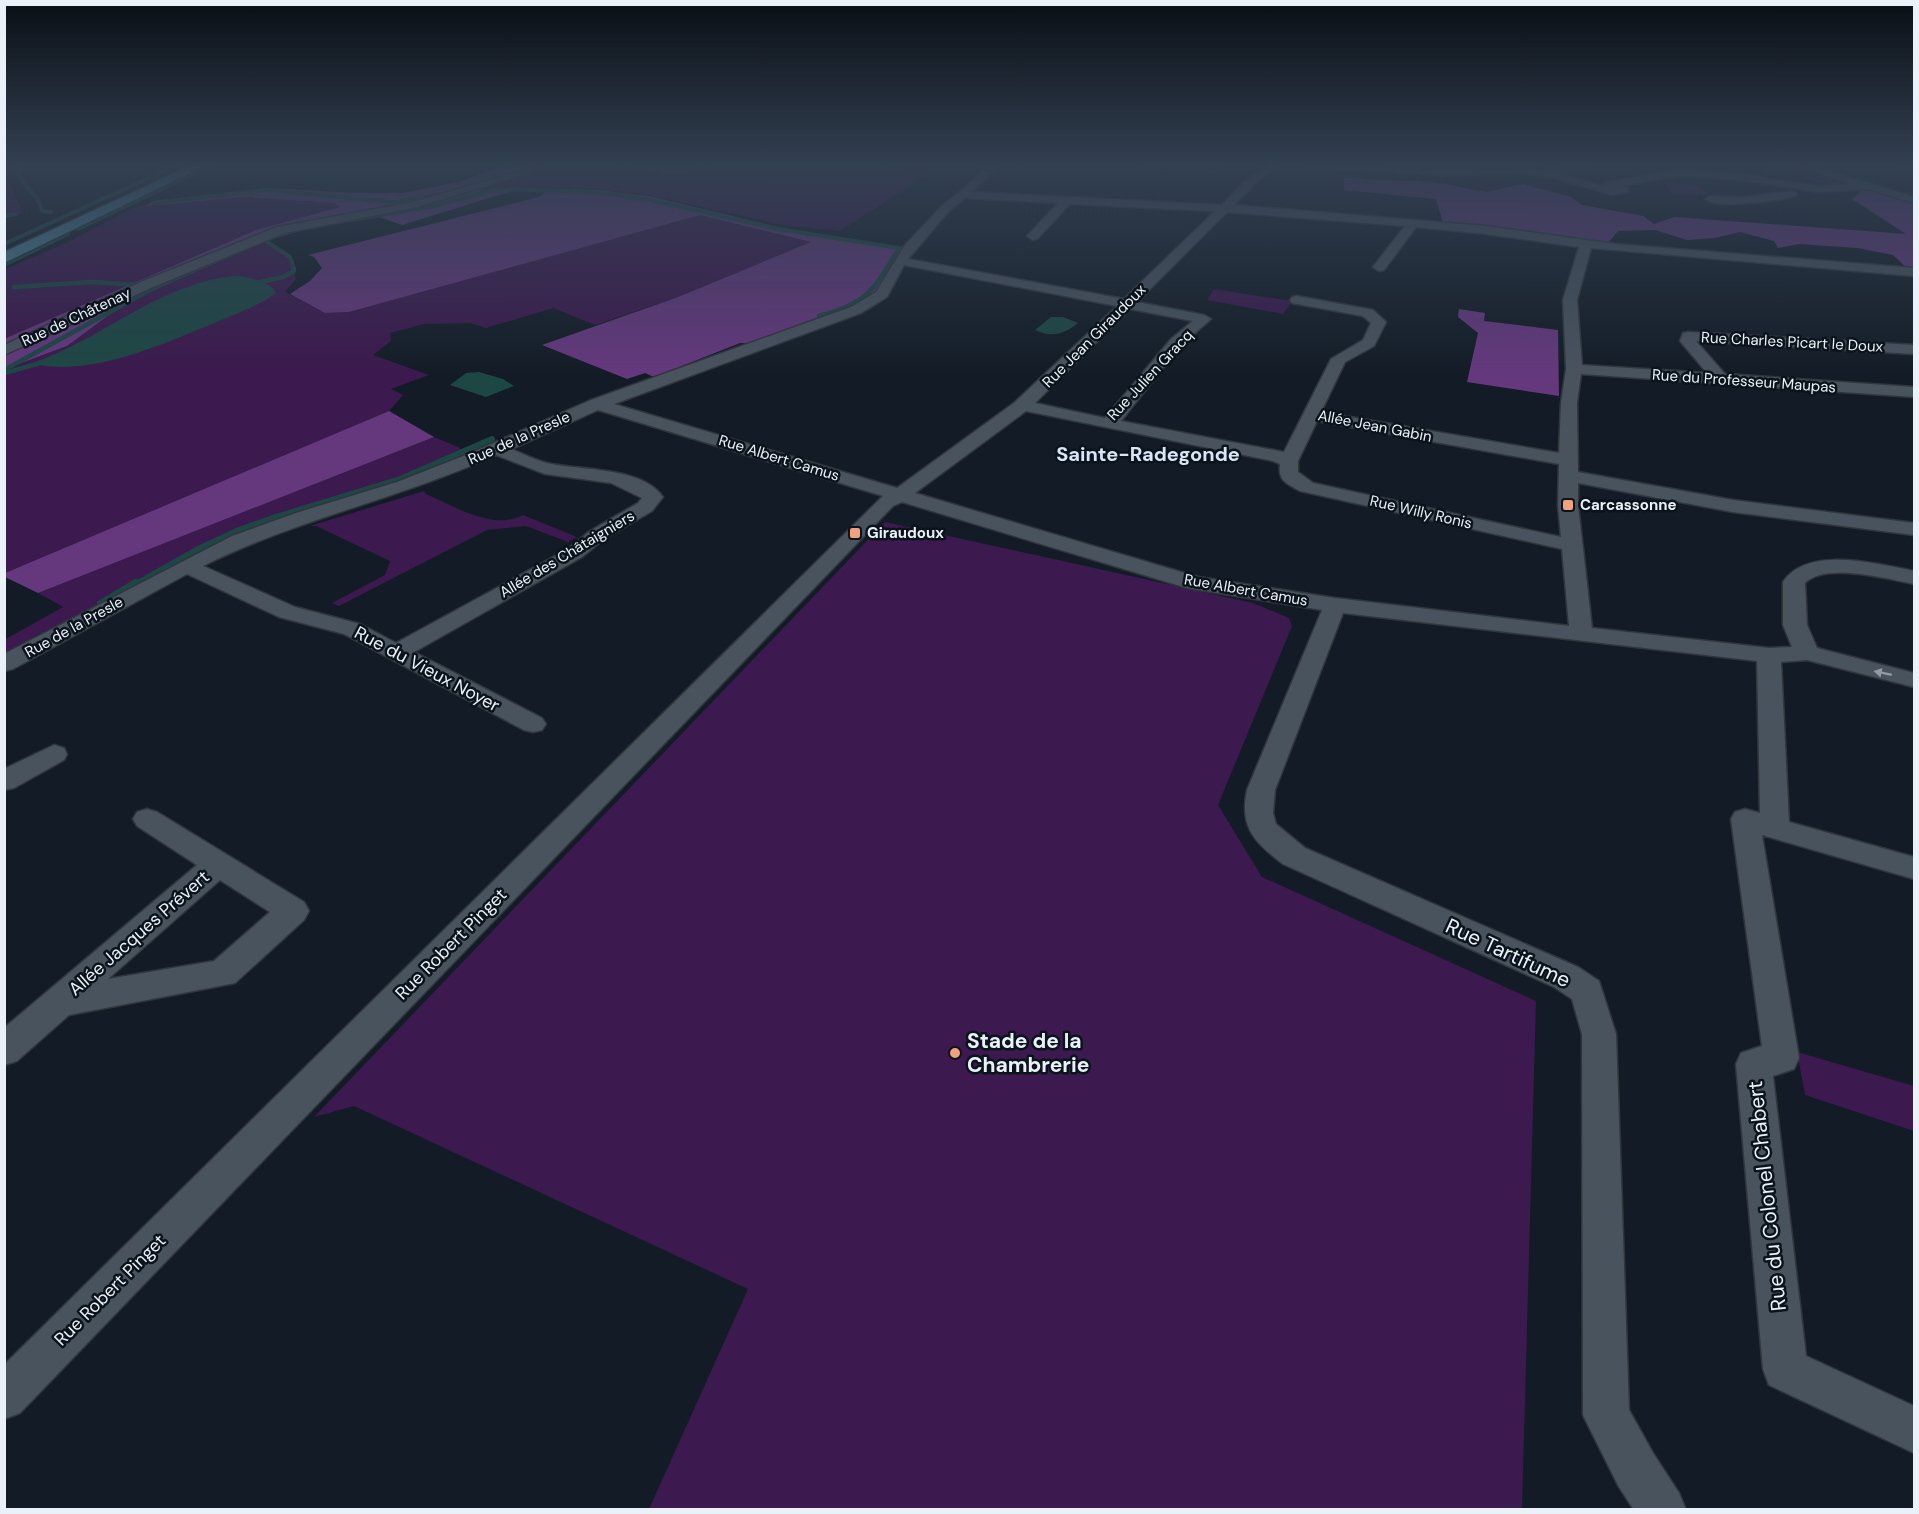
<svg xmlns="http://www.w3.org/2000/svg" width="1919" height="1514" font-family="'DM Sans',sans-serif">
<rect width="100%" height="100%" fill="#131c26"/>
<g fill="#3c194e">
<polygon points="561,164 595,164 681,174 716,164 871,164 928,174 840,231 783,225 649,195 591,188 488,187"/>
<polygon points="1128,164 1227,164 1213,173 1127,166"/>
<polygon points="1555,164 1603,164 1561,174 1535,170 1555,167"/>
<polygon points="1754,164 1790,164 1856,185 1831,187 1788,171"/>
<polygon points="4,175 5,175 23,213 5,216"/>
<polygon points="1663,182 1700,186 1709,195 1673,194"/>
<polygon points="244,197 335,203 340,207 256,230 5,339 4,270 70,241 137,206"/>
<polygon points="700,214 812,242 678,297 595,325 553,308 486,328 470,323 424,324 390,333 391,341 373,355 429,375 391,389 403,395 389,411 5,573 4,369 67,346 128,301 267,242 290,257 296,279 285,292 325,313 349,312"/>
<polygon points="1214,289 1292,301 1283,314 1207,300"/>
<polygon points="434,437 458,447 473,459 269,529 15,659 5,652 4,640 63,607 38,593"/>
<path d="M 424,491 L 426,494 C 455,506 492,531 523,515 L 577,537 L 568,542 L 526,526 L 487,530 L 339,606 L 332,603 L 385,575 L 390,561 L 316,526 L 310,526 Z"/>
<polygon points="885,522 1253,603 1289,618 1292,626 1218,805 1262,877 1536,1001 1522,1509 649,1509 748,1289 354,1106 314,1117"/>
<polygon points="1797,1052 1914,1086 1914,1131 1805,1095"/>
</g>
<g fill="#65387e">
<polygon points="507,164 549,165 471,190 521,188 402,225 379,217 369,218 309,228 270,240 128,301 67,346 5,369 4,339 256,230 340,207 335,203 244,197 145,206 153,201 267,188 353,193 403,193 459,182"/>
<polygon points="595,164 692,164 689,165 700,167 681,174"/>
<polygon points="1344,178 1433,182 1487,192 1523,184 1571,197 1582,205 1643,216 1654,224 1674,217 1906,234 1852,199 1866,187 1914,204 1914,270 1908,269 1893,255 1858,248 1799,244 1778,248 1774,241 1740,232 1714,238 1687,240 1655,230 1618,231 1608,243 1443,223 1436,199 1344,190"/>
<polygon points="546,189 600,190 653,197 782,228 909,248 869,303 764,344 740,343 654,377 645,373 627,379 542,345 678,297 811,242 700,215 349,312 325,313 290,294 310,281 322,268 314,257 308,255 539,197 545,193"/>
<polygon points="1459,309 1485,313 1484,321 1558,330 1559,396 1467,382 1478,333 1458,317"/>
<polygon points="389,411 434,437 38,593 5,577 5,573"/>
</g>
<g fill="#1d4744">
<path d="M 237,276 C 249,277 271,282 276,293 C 260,305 238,313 219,321 C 165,343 98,375 38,365 L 38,361 C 106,336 164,281 237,276 Z"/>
<path d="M 1051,317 L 1063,317 L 1078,323 C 1065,334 1051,338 1035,330 Z"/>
<polygon points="479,372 503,379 514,386 486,397 450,385 466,373"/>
</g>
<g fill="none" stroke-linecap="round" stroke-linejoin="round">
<g stroke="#1d4744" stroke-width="4">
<path d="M 14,164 L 21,171 L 18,174 C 25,189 39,194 42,211 L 51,212"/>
<polyline points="154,203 266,190 394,202 440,195"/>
<polyline points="4,216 16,214"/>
<polyline points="340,222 439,205 497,189 594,192 650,200 777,229 899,248 886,269"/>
<polyline points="78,229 214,164"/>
<polyline points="264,240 290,257 294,269"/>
<polyline points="4,244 180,164"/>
<polyline points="4,265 68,234"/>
</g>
<g stroke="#1d4744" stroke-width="4.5">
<polyline points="261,282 283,277 294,271 293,268"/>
<polyline points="14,287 93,282 136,285"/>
<path d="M 819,316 C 855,305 867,301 887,268"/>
<polyline points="4,370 150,290 195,270"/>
<polyline points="5,373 47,361"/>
</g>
<polyline stroke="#1d4744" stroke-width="6" points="134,585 198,549 239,530 276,517 400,479 492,439"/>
<polyline stroke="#1d4744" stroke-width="8" points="101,604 136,583"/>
<g stroke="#31363d" stroke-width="3">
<g id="minor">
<polygon points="544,164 558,164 418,207 285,233 153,287 4,355 4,345 143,281 277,227 413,202"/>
<path d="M 989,164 L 999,164 L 972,192 L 1222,205 C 1238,189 1257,164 1281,164 L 1259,180 L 1234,205 L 1486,226 L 1615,244 L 1914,268 L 1914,276 L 1591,248 L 1577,300 L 1582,365 L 1707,373 L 1680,341 L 1683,333 L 1688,332 L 1914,345 L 1914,354 L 1696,341 L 1725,374 L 1914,387 L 1914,397 L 1581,374 L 1577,403 L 1578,472 L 1733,500 L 1914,523 L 1914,535 L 1733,512 L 1578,483 L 1578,505 L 1592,628 L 1769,648 L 1792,647 L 1783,625 L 1783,582 C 1808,545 1877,564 1914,571 L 1914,584 C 1888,579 1825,562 1805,583 L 1807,625 L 1817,648 L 1914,673 L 1914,687 L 1807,660 L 1781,662 L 1789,822 L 1914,857 L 1914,879 L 1762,835 L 1799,1058 L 1794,1069 L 1773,1076 L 1806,1356 L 1914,1406 L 1914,1453 L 1769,1385 L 1763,1369 L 1736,1064 L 1741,1053 L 1762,1046 L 1731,819 L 1735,812 L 1745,809 L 1760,813 L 1757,661 L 1343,613 L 1275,790 L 1273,813 L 1276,824 L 1305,848 L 1578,967 L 1599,981 L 1616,1034 L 1629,1410 L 1653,1453 L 1679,1493 L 1686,1510 L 1634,1510 L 1619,1487 L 1583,1415 L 1582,1034 L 1572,999 L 1554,987 L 1283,864 C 1255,843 1239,827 1247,790 L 1322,610 L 1187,588 L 902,502 L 893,506 L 20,1413 L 4,1419 L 4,1365 L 883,496 L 598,410 L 512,449 C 523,454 535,460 547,463 C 579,471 642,466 663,497 L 652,511 L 604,539 L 582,557 L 414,652 L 542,718 L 546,724 L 542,730 L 533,732 L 524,730 L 344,634 L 279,617 L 187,574 L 13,669 L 4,671 L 4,654 L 232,536 L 299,512 L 397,482 L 466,455 L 591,400 L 851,307 L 876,292 L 905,245 L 941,207 L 969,184 ZM 965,198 L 1058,203 L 1027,236 L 1033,240 L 1037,239 L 1070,204 L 1215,211 L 1124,299 L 908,259 L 949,211 ZM 1227,212 L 1405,226 L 1373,267 L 1379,271 L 1384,270 L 1416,227 L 1486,234 L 1579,247 L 1563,300 L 1566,369 L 1561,403 L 1559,453 L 1321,412 L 1345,362 L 1374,346 L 1386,322 L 1373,310 L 1297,296 L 1292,297 L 1290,300 L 1292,303 L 1363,316 L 1371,323 L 1363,340 L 1331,359 L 1284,452 L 1121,421 L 1181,345 L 1211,319 L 1204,315 L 1137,302 ZM 904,265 L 1117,306 L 1014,403 L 897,488 L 614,404 L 861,313 L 887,297 ZM 1130,309 L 1193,321 L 1171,339 L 1105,418 L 1035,403 ZM 1026,411 L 1273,461 L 1280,464 C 1278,481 1286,483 1300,491 L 1562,549 L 1569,626 L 1335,598 L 1198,577 L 915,493 ZM 1317,421 L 1559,464 L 1558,505 L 1561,537 L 1313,483 L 1298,472 L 1298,461 ZM 496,455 L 545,474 L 611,483 L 642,498 L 638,503 L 590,531 L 568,549 L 396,643 L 360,624 L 295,607 L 203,566 C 297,519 401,498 496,455 Z"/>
<polygon points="1304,164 1349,164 1437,169 1526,168 1556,172 1602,186 1607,182 1679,170 1740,174 1818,186 1850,184 1791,164 1805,164 1914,197 1914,203 1868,189 1818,192 1740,180 1679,176 1621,186 1628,188 1628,192 1612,195 1555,178 1526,174 1437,175 1309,167"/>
<polygon points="1894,164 1914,164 1914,168 1899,167"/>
<path d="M 1792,191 L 1797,194 L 1796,196 C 1778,200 1718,210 1705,199 L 1710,196 L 1743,197 Z"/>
<polygon points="54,745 64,748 67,754 64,760 14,788 4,790 4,769"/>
<path d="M 147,809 L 157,812 L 304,902 L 309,911 L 304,920 L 235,983 L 69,1015 L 17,1061 L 4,1065 L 4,1028 L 197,865 L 137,826 L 133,819 L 137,812 ZM 220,880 L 270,912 L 214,961 L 108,979 Z"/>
</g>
</g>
<g stroke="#31363d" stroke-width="3">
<polygon id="primary" points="194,164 209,164 4,263 4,252"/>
</g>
<use href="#minor" fill="#49535e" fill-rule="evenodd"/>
<use href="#primary" fill="#478498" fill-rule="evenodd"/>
</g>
<defs><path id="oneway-solid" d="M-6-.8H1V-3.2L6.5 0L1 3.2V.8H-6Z" transform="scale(1.5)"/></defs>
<use fill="#929aa3" href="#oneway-solid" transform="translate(1883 673) rotate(-168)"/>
<linearGradient id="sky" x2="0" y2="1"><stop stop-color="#0a0f15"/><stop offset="0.44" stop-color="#334052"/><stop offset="1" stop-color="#334052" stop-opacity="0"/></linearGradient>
<rect width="1919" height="375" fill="url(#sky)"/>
<g fill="#f1a17d" stroke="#0b131c" stroke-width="2">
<rect x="1562" y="499" width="12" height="12" rx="3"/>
<rect x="849" y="527" width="12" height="12" rx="3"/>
<circle cx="955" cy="1053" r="6"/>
</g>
<g text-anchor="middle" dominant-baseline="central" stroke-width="5" stroke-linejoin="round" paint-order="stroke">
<g font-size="15" fill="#ebf1f8" stroke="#0b131c">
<text transform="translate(76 317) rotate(-25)">Rue de Châtenay</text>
<text transform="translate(1094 336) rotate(-45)">Rue Jean Giraudoux</text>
<text transform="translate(1792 342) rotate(3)">Rue Charles Picart le Doux</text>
<text transform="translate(1150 375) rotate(-47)">Rue Julien Gracq</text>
<text transform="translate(1744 381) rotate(4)">Rue du Professeur Maupas</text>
<text transform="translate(1375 426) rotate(11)">Allée Jean Gabin</text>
<text transform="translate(519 438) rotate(-24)">Rue de la Presle</text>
<text transform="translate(779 458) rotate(17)">Rue Albert Camus</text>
<text transform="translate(1421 512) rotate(13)">Rue Willy Ronis</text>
<text transform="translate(567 554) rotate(-31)">Allée des Châtaigniers</text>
<text transform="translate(1246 590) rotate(10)">Rue Albert Camus</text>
<text transform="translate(74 627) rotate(-29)">Rue de la Presle</text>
</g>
<g font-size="15" font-weight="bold" fill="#ebf1f8" stroke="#0b131c" text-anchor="start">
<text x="1580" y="505">Carcassonne</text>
<text x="867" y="533">Giraudoux</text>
</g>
<g font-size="18" fill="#ebf1f8" stroke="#0b131c">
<text transform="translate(427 669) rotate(28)">Rue du Vieux Noyer</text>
<text transform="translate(139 933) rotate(-41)">Allée Jacques Prévert</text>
<text transform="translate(451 944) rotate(-45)">Rue Robert Pinget</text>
<text transform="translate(110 1290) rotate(-45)">Rue Robert Pinget</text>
</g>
<g font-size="20" font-weight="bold" fill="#dae6f3" stroke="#0b131c">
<text x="1148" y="454">Sainte-Radegonde</text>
</g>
<g font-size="21" fill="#ebf1f8" stroke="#0b131c">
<text transform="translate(1508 953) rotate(25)">Rue Tartifume</text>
<text transform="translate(1767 1196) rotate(-96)">Rue du Colonel Chabert</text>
</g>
<g font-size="21" font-weight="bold" fill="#ebf1f8" stroke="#0b131c" text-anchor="start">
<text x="967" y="1041">Stade de la<tspan x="967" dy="24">Chambrerie</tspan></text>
</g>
</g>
<rect width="1919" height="1514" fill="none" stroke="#ebf1f8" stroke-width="12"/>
</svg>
